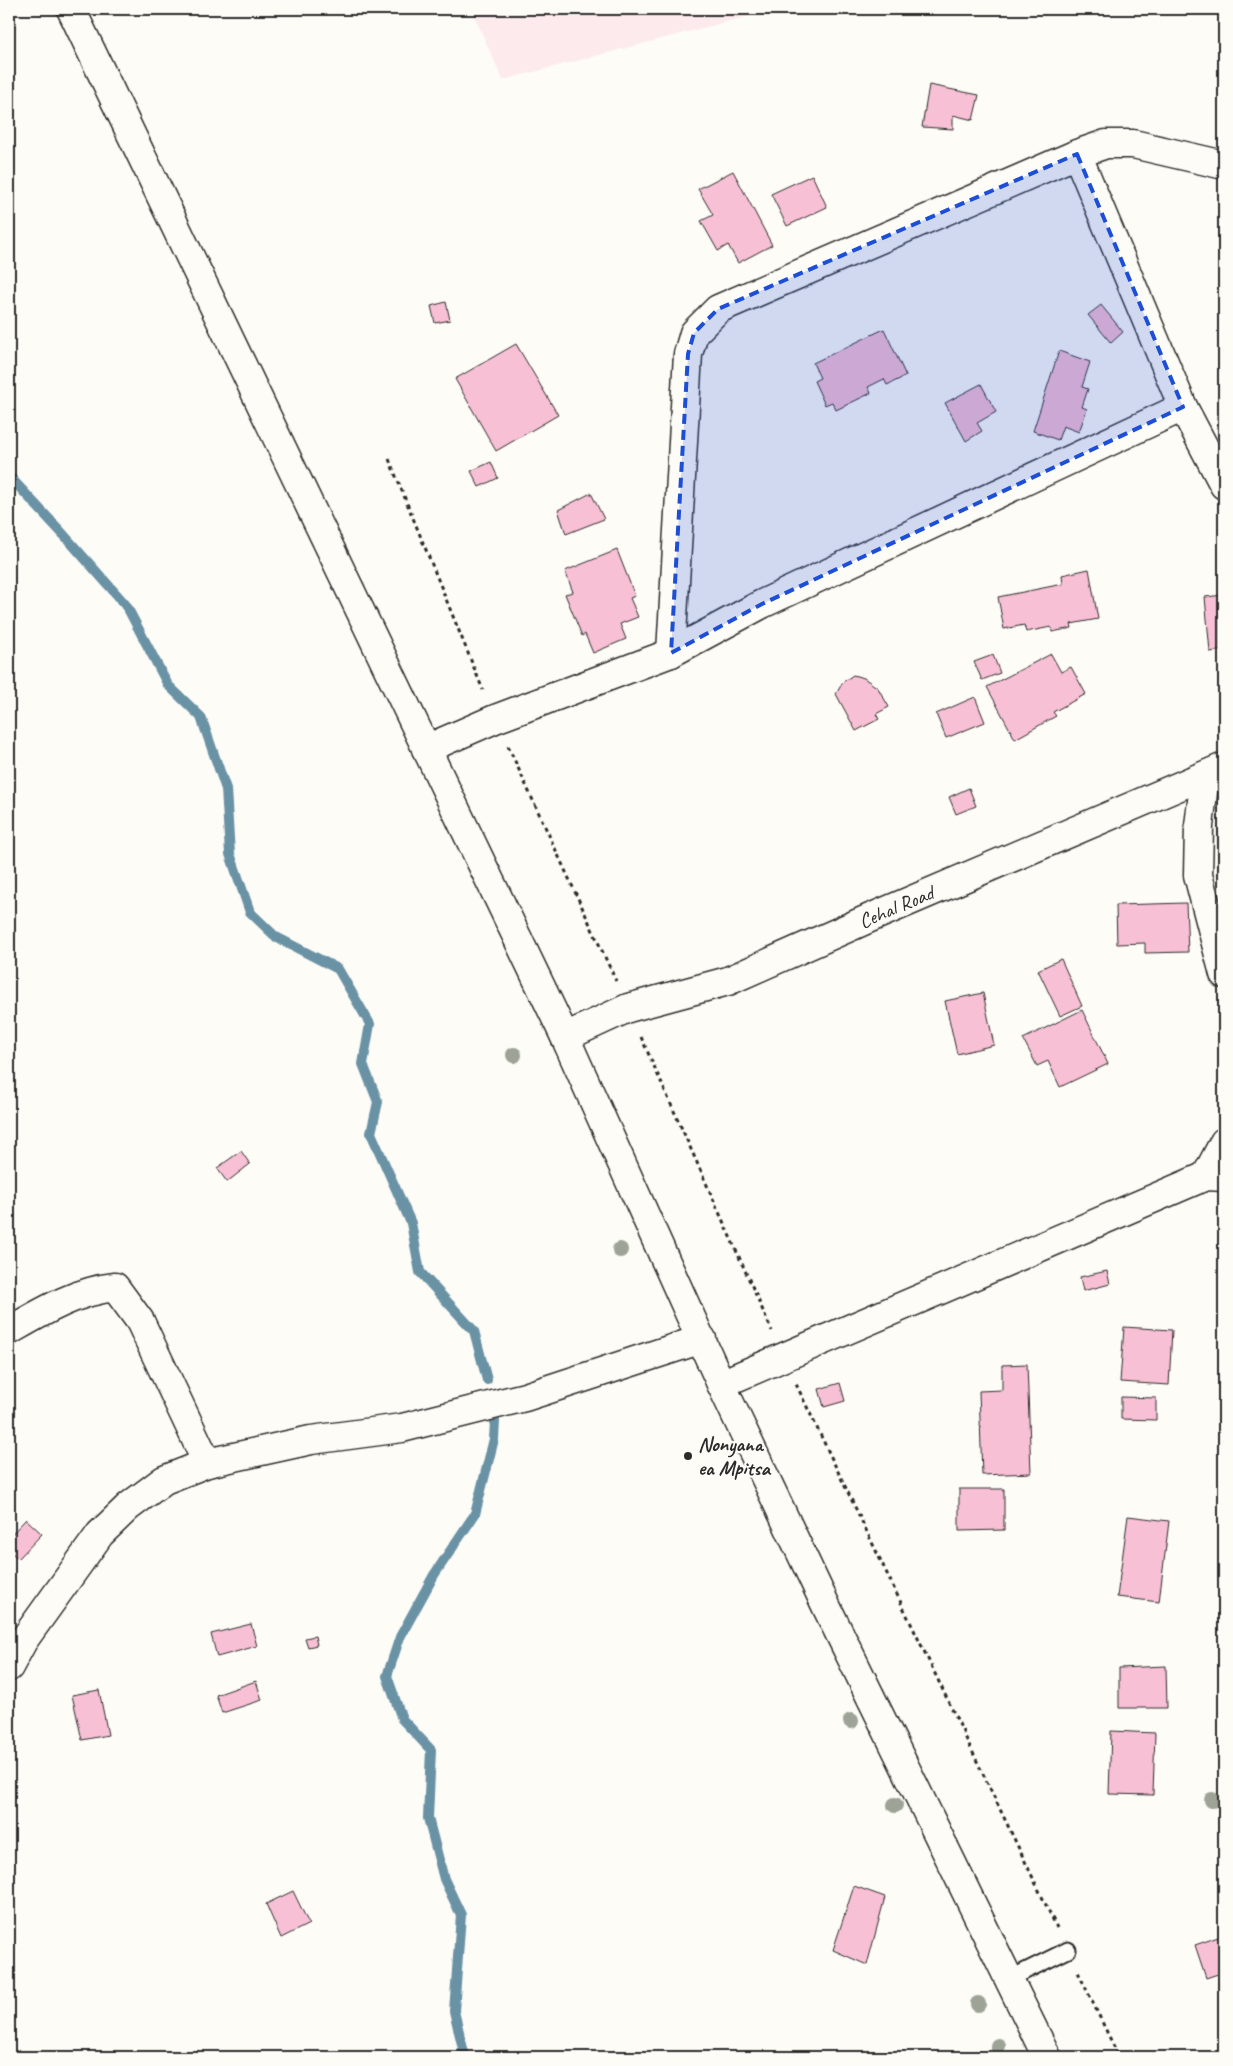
<svg xmlns="http://www.w3.org/2000/svg" width="1233" height="2066" font-family="Caveat,sans-serif">
<rect width="100%" height="100%" fill="#fdfcf7"/>
<filter id="ink" filterUnits="userSpaceOnUse"><feTurbulence type="fractalNoise" baseFrequency=".02" numOctaves="2"/><feDisplacementMap in="SourceGraphic" scale="10" xChannelSelector="R" yChannelSelector="G"/><feConvolveMatrix kernelMatrix="1 2 1 2 8 2 1 2 1" color-interpolation-filters="sRGB"/></filter>
<g filter="url(#ink)">
<polygon fill="#fceaed" points="471,9 776,9 503,80"/>
<g fill="none" stroke-linecap="round" stroke-linejoin="round">
<g stroke="#6b92a5" stroke-width="10">
<polyline points="9,476 64,535 126,605 168,685 201,717 226,789 230,854 250,912 276,937 338,969 370,1024 363,1064 378,1102 371,1133 411,1223 420,1272 474,1331 487,1380"/>
<polyline points="465,2057 454,2011 461,1915 444,1879 428,1818 431,1750 402,1719 387,1676 400,1637 434,1575 475,1514 494,1439 495,1421"/>
</g>
</g>
<g fill="#f8c0d5" stroke="#2b2b2b">
<polygon points="929,85 979,95 973,120 953,115 953,129 922,127"/>
<polygon points="733,171 772,245 738,263 728,245 718,251 701,221 713,215 698,189"/>
<polygon points="812,175 827,207 787,226 771,194"/>
<polygon points="446,302 450,320 435,323 431,306"/>
<polygon points="1101,305 1123,332 1111,343 1088,315"/>
<polygon points="884,329 906,376 887,385 884,379 868,387 871,393 836,410 832,402 825,405 814,381 820,378 813,363"/>
<polygon points="516,344 558,415 496,451 455,379"/>
<polygon points="1059,351 1090,362 1082,387 1088,389 1082,407 1087,409 1079,432 1063,426 1058,440 1033,431"/>
<polygon points="981,384 996,412 977,423 982,431 966,441 945,403"/>
<polygon points="491,462 498,478 479,487 471,471"/>
<polygon points="591,493 604,519 566,534 558,510"/>
<polygon points="617,550 635,596 630,598 638,617 620,624 626,639 593,653 585,634 582,636 565,594 573,592 565,571"/>
<polygon points="1089,569 1098,619 1071,624 1072,628 1052,632 1051,627 1026,632 1024,625 1004,629 998,597 1063,584 1062,575"/>
<polygon points="1224,595 1224,650 1210,652 1205,597"/>
<polygon points="1051,654 1061,672 1071,667 1086,694 1053,712 1056,716 1015,739 987,687"/>
<polygon points="993,655 1000,673 982,680 974,662"/>
<polygon points="853,675 864,678 878,688 889,707 876,714 879,719 856,731 836,694 843,682"/>
<polygon points="975,697 985,722 946,738 936,714"/>
<polygon points="969,788 976,806 956,814 949,797"/>
<polygon points="1186,903 1188,952 1145,953 1145,943 1117,944 1116,905"/>
<polygon points="1061,959 1082,1006 1060,1016 1038,970"/>
<polygon points="983,993 994,1045 957,1054 945,1001"/>
<polygon points="1082,1010 1108,1064 1060,1087 1048,1061 1037,1066 1023,1039"/>
<polygon points="241,1151 250,1164 227,1182 217,1168"/>
<polygon points="1107,1271 1110,1284 1083,1291 1080,1277"/>
<polygon points="1124,1327 1172,1330 1169,1385 1120,1382"/>
<polygon points="1027,1364 1031,1473 982,1475 979,1391 1002,1390 1002,1365"/>
<polygon points="840,1383 845,1401 824,1407 819,1389"/>
<polygon points="1121,1397 1156,1398 1156,1420 1121,1419"/>
<polygon points="959,1489 1004,1489 1004,1530 959,1531"/>
<polygon points="1128,1516 1169,1521 1159,1602 1117,1597"/>
<polygon points="26,1519 42,1534 18,1559 9,1550 9,1537"/>
<polygon points="251,1624 257,1646 217,1657 211,1634"/>
<polygon points="315,1636 317,1645 308,1647 305,1638"/>
<polygon points="1166,1666 1167,1708 1119,1708 1119,1668"/>
<polygon points="256,1681 262,1700 222,1713 216,1695"/>
<polygon points="99,1690 108,1735 82,1740 72,1695"/>
<polygon points="1111,1731 1155,1733 1153,1795 1109,1794"/>
<polygon points="854,1886 885,1897 867,1965 833,1950"/>
<polygon points="293,1891 309,1924 281,1938 266,1904"/>
<polygon points="1224,1935 1224,1972 1206,1978 1195,1945"/>
</g>
<g fill="none" stroke-linecap="round" stroke-linejoin="round">
<g stroke="#2b2b2b" stroke-width="19">
<polyline id="lane" points="1009,1979 1068,1950"/>
</g>
<g stroke="#2b2b2b" stroke-width="31">
<g id="street">
<polyline points="1077,154 1183,407"/>
<polyline points="671,653 688,354 694,333 718,309 1077,154 1106,144 1133,144 1224,165"/>
<polyline points="426,749 495,719 671,653 762,604 1183,407 1224,485"/>
<polyline points="1205,776 1199,826 1198,875 1224,974"/>
<polyline points="565,1037 628,1008 728,981 870,918 1224,767"/>
<polyline points="1206,1176 1224,1142"/>
<path d="M 9,1331 C 42,1312 76,1291 115,1287 L 140,1321 L 207,1463"/>
<polyline points="721,1384 1206,1176 1224,1177"/>
<polyline points="9,1667 23,1641 100,1534 128,1507 164,1480 207,1463 311,1440 402,1428 525,1397 702,1339"/>
</g>
</g>
<g stroke="#2b2b2b" stroke-width="31">
<polyline id="primary" points="71,9 565,1037 721,1384 828,1610 1047,2057"/>
</g>
<g stroke="#2b2b2b" stroke-width="3" stroke-dasharray="4 4" stroke-linecap="butt">
<polyline points="389,459 483,690"/>
<polyline points="508,746 616,981"/>
<polyline points="641,1037 772,1331"/>
<polyline points="796,1384 1057,1928"/>
<polyline points="1078,1972 1119,2057"/>
</g>
<use href="#lane" stroke="#fdfcf7" stroke-width="15"/>
<use href="#street" stroke="#fdfcf7" stroke-width="28"/>
<use href="#primary" stroke="#fdfcf7" stroke-width="28"/>
</g>
<g fill="#9da397">
<circle cx="514" cy="1055" r="8"/>
<circle cx="620" cy="1250" r="8"/>
<circle cx="851" cy="1721" r="8"/>
<circle cx="1212" cy="1800" r="8"/>
<circle cx="895" cy="1805" r="8"/>
<circle cx="978" cy="2004" r="8"/>
<circle cx="998" cy="2046" r="8"/>
</g>
</g>
<path fill="#1d4ed8" fill-opacity="0.2" stroke="#1d4ed8" stroke-width="4" stroke-dasharray="10 6" stroke-linejoin="round" d="M 1077,154 L 1183,407 L 762,604 L 671,653 L 688,354 L 694,333 L 718,309 Z"/>
<circle fill="#2b2b2b" stroke="#fdfcf7" stroke-width="2" cx="688" cy="1456" r="5"/>
<g text-anchor="middle" dominant-baseline="central" stroke-width="4.5" stroke-linejoin="round" paint-order="stroke">
<g font-size="21" fill="#2b2b2b" stroke="#fdfcf7">
<text transform="translate(896 907) rotate(-23)">Cehal Road</text>
</g>
<g font-size="21" font-weight="bold" fill="#2b2b2b" stroke="#fdfcf7" text-anchor="start">
<text x="698" y="1444">Nonyana<tspan x="698" dy="24">ea Mpitsa</tspan></text>
</g>
</g>
<rect width="1233" height="2066" fill="none" stroke="#fdfcf7" stroke-width="30"/>
<rect x="15" y="15" width="1203" height="2036" fill="none" stroke="#2b2b2b" stroke-width="2" filter="url(#ink)"/>
</svg>
